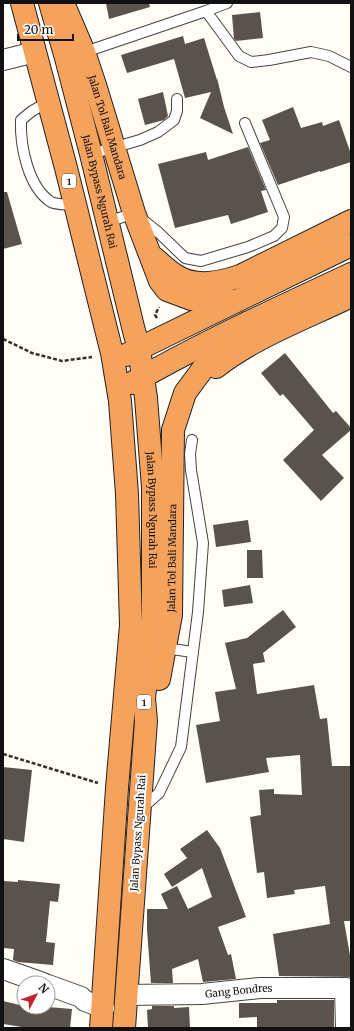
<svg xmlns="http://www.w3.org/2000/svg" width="354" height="1031" font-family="Merriweather,serif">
<rect width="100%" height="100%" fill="#fffdf5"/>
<g fill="#5a524d">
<polygon points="106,3 149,3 150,7 109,19"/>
<polygon points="260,12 263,38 236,41 234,39 232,15"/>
<polygon points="183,36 185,44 204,38 217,80 217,78 224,107 233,134 200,118 211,92 185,98 174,59 127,73 121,55"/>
<polygon points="163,92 168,116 164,120 145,125 138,99"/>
<polygon points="293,107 301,128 322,122 323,126 339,120 351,154 351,162 320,172 320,171 278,185 260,143 270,140 262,120"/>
<polygon points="248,147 266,190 261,191 268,212 231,224 228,215 175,228 158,164 206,152 208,160"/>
<polygon points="3,192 7,192 22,244 3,249"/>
<polygon points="285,353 333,413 336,411 351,428 351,430 322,455 344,478 321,501 283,460 314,430 283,394 280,396 261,373"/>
<polygon points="248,520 251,542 216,547 213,525"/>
<polygon points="247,550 262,550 263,578 247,578"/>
<polygon points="250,585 253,603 224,607 222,590"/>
<polygon points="283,610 296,627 263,653 265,662 253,664 257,694 314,685 320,719 327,718 332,766 351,766 351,921 344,921 351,961 351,977 279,976 273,934 330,924 325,886 294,890 295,894 267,898 264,872 257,873 250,817 261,815 259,790 274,789 274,794 302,795 300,755 266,758 269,772 206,783 196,725 220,721 215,692 236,689 225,643 247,638"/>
<polygon points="3,767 32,770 24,842 3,839"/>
<polygon points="207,830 220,848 246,917 218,927 228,955 231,954 236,979 203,982 198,959 172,969 173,983 151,983 147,930 147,909 168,909 161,894 177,886 188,909 212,897 202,868 172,887 164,874 187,858 180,849"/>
<polygon points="18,880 60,884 58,902 50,901 46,942 55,943 53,965 18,962 13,960 14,949 3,948 3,881 18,882"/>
<polygon points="277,1000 334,1000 334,1028 257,1028 257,1017 239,1018 239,1003 277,1003"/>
<polygon points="3,1001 24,1006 24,1007 48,1007 72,1009 70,1028 28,1028 3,1024"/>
<polygon points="152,1006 174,1006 174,1008 189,1007 190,1028 148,1028 147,1010 152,1009"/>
</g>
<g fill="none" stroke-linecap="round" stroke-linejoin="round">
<g stroke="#444" stroke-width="12">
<g id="lane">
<polyline points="206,11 227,3"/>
<polyline points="82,53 206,11 239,56 251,62 269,60 311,52 329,56 351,67"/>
<path d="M 48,102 L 32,111 L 21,120 C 20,146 28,187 51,202 C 56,205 68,204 75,205"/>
<polyline points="91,154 140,140 158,132 174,120 177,111 177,99"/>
<polyline points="108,222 134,213 159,233 185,258 201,261 248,247 274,236 282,228 284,217 245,123"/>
<polyline points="164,648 193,652"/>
<polyline points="141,809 159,793 181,747 198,612 203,543 191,470 190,454 192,440"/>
</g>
</g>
<g stroke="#444" stroke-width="22">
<g id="street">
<polyline points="3,60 35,52"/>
<polyline points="3,969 43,983"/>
<polyline points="48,985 81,997 85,1001 104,1008"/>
<polyline points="345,988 346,1028"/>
<path id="s1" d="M 126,995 L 202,994 L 260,988 L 345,988 L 351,989"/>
</g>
</g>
<g stroke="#222" stroke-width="24">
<g id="highway">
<polyline points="22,3 66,168 112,353 120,401 127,494 131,625 117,788 101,1028"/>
<path id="s2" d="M 50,3 L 66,58 L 91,154 L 134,331 L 139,349 L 146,398 L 153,487 L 153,615 L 144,698 L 146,721 L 124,1028"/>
<path id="s3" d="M 63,3 L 84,52 L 95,85 L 134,213 L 160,281 L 167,290 L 191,299 L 235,301"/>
<path d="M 153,257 C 160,263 167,270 175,275 C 194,288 220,283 240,276 L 351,221"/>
<polyline points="126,355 351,245"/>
<path d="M 216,367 C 256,336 306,318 351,296"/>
<path d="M 132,383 C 203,342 277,309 351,274"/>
<path id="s4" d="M 159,679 L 171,615 L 173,430 L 185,393 L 213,355 L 247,323"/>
</g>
</g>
<g stroke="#333" stroke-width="2.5" stroke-dasharray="4 2" stroke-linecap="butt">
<polyline points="157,318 155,315 159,307"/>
<polyline points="3,339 32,353 62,361 92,357"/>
<polyline points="3,754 98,783"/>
</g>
<use href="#lane" stroke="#fff" stroke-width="10"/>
<use href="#street" stroke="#fff" stroke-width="20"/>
<use href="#highway" stroke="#f5a25d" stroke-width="22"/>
</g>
<g text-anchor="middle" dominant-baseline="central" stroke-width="4" stroke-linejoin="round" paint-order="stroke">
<g fill="#fff" stroke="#585858" stroke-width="1">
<rect x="62" y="174" width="14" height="14" rx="3"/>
<rect x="137" y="695" width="14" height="14" rx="3"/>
</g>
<g font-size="9" font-weight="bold" fill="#111">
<text x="69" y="181">1</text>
<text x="144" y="702">1</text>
</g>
<g font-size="10" fill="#111" stroke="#fff">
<text stroke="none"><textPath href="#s3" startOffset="132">Jalan Tol Bali Mandara</textPath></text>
<text stroke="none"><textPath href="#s2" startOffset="195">Jalan Bypass Ngurah Rai</textPath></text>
<text stroke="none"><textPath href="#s2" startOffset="519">Jalan Bypass Ngurah Rai</textPath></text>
<text stroke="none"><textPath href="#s4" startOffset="122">Jalan Tol Bali Mandara</textPath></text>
<text transform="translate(138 833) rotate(-86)">Jalan Bypass Ngurah Rai</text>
<text stroke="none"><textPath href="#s1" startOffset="113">Gang Bondres</textPath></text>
</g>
</g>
<rect width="354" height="1031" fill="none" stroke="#111111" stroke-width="8"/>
<g transform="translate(36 995) rotate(49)"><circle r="19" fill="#ffffff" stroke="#a0a0a0"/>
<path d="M0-3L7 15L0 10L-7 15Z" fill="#c4262e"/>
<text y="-6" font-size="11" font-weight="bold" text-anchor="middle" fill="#111111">N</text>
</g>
<path d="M18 34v6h55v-6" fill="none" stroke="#111111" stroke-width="2"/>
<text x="24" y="34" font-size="12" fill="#111111" stroke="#ffffff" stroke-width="3" paint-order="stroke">20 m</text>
</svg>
